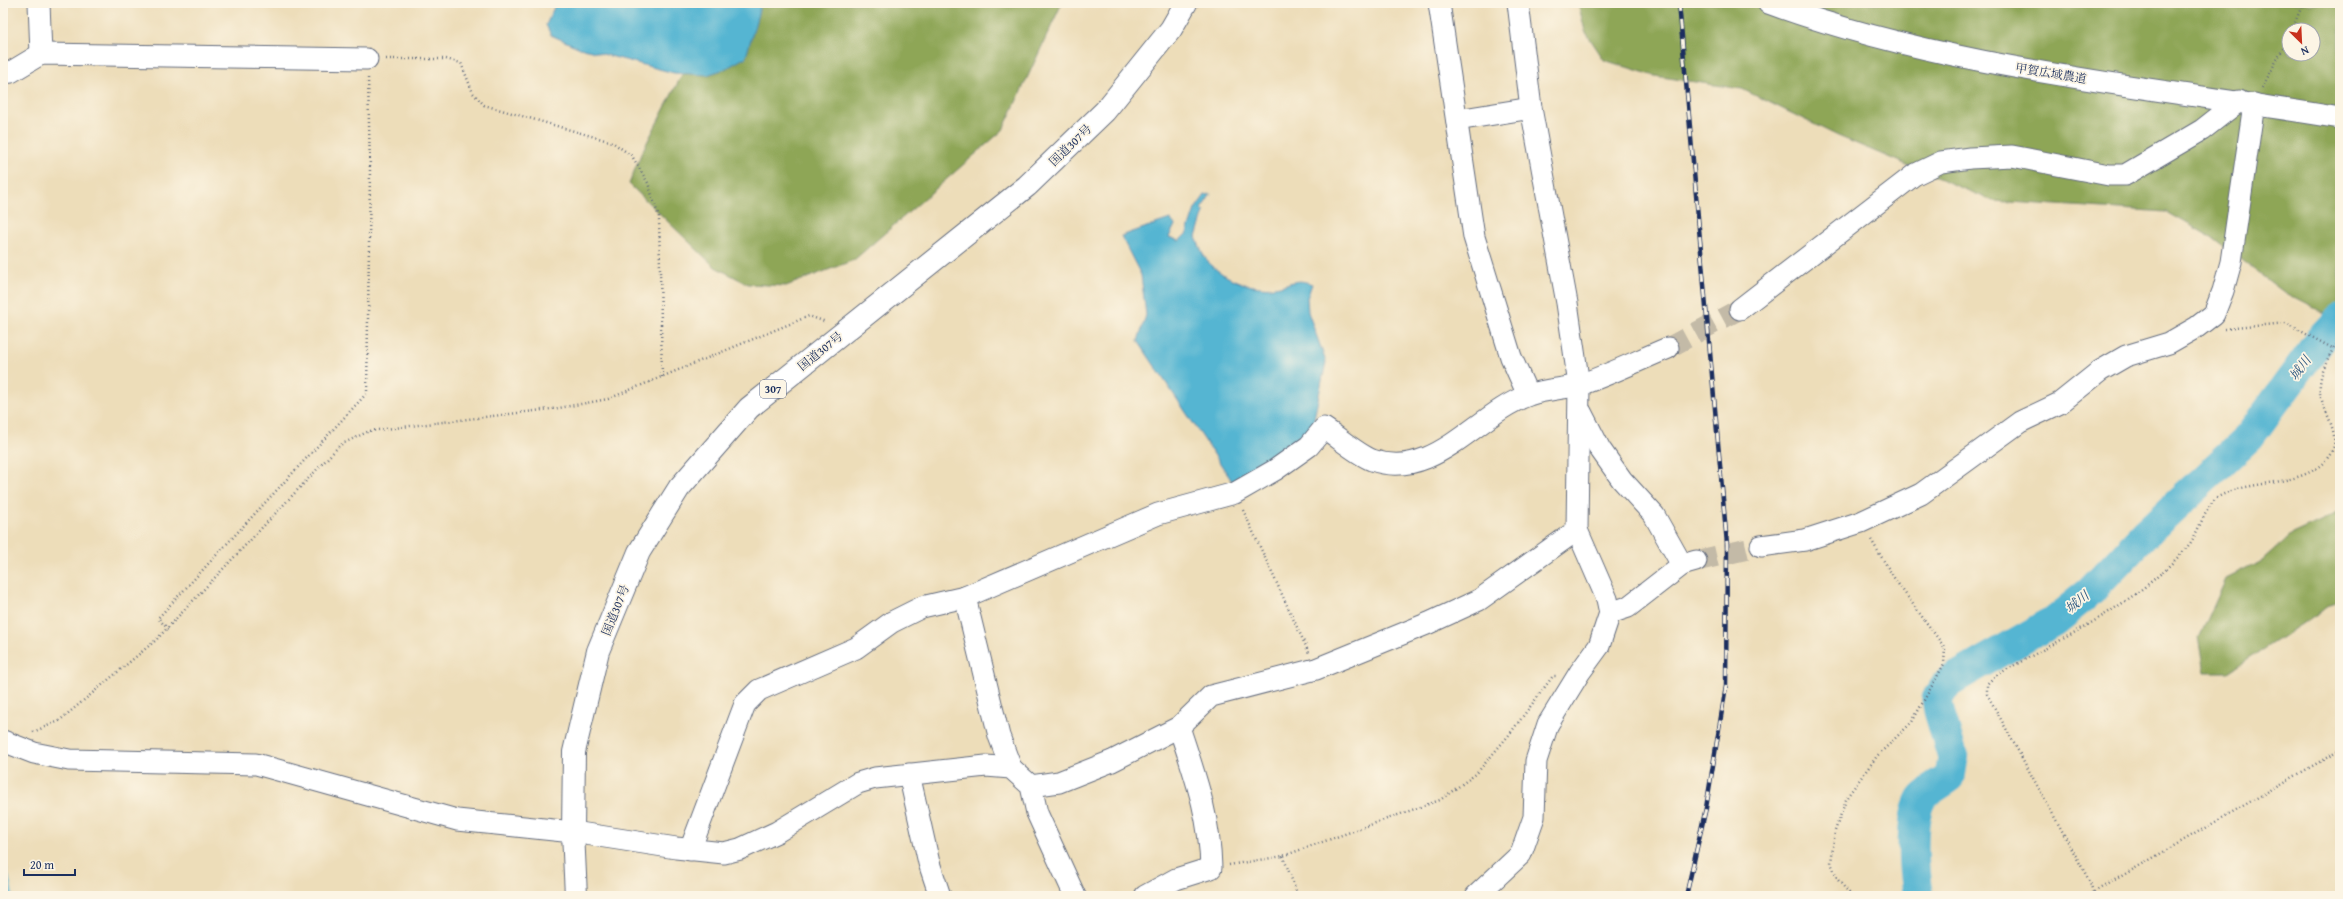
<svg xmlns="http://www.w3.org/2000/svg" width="2343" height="899" font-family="'Gentium Book Plus','Noto Serif JP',serif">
<rect width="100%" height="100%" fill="#fcf5e5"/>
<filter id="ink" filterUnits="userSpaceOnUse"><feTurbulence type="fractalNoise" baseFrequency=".025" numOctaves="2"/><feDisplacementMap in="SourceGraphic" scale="8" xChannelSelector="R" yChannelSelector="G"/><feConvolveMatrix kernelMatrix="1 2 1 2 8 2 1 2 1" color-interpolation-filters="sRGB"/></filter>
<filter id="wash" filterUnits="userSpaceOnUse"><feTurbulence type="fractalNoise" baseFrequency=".012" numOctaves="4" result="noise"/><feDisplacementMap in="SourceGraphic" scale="16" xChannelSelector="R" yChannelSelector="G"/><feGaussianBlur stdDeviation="0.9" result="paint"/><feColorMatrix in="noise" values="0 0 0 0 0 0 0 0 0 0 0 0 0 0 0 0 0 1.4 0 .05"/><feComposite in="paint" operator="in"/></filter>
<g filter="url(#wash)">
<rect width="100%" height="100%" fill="#edddb9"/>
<g fill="#8ea657" stroke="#546a5a" fill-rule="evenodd">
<polygon points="719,3 1062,3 1003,130 854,260 786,286 748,284 715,267 629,184 641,154"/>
<path d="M 1578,3 L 2340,3 L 2340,316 L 2326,314 L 2285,293 L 2209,236 L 2167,212 L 1993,201 L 1838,136 L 1742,89 L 1655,76 L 1604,60 L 1585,31 ZM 2289,30 L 2313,30 L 2313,54 L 2289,54 Z"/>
<polygon points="2340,512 2340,599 2228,672 2205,672 2199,638 2226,579 2262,561 2292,534"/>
</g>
<g fill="#54b5d2" stroke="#387298">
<polygon points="556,3 761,3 746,57 725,69 707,75 674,73 580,48 551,35 546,25"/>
<path d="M 1211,194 L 1201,209 L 1204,212 L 1196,237 C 1199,244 1201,253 1206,259 C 1220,278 1252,290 1274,287 C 1291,285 1294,277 1312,284 L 1307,298 L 1308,312 L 1326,362 L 1313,423 L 1304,434 L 1271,461 L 1234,484 L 1138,341 L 1146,315 L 1141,275 L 1121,236 L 1170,219 L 1175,225 L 1169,237 L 1179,241 L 1187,233 L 1195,209 L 1205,195 Z"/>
</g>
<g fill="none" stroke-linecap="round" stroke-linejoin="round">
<polyline stroke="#54b5d2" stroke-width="5" points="3,860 11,896"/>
<path stroke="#54b5d2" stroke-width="31" d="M 1918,896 C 1913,872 1909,821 1921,799 C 1924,793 1944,782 1950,777 L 1953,758 L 1939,711 L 1937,699 L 1948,682 L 2054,621 L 2091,591 L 2147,532 L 2249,437 L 2322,337 L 2340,318"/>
</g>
</g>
<g filter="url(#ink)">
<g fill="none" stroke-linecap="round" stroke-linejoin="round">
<g stroke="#c3baa7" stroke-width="21" stroke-dasharray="21 10" stroke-linecap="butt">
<polyline points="1668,348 1740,309"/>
<polyline points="1696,561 1761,546"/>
</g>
<g stroke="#646c7e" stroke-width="23">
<g id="minor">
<polyline points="39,3 41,54"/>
<polyline points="1439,3 1474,237 1511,357 1528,395"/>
<path d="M 1768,3 C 1952,70 2148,86 2340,118"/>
<polyline points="3,73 11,72 41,54 367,59"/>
<polyline points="1457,120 1531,108"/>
<polyline points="1740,309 1914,175 1941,162 1970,158 2012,156 2109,175 2125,175 2202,130 2239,101"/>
<polyline points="1581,412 1600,449 1622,480 1654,515 1682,565"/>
<polyline points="1761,546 1805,540 1861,522 1921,494 2020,422 2060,403 2100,371 2126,356 2169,343 2197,327 2214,314 2223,291 2231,262 2254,104"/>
<polyline points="965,597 999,736 1011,768"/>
<polyline points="1610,613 1628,607 1682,565 1696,561"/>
<polyline points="3,741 34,753 69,760 256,764 457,820 573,832 676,848 724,853 740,849 777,832 858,783 875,778 986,766 1011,768 1031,786 1037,813 1075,896"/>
<polyline points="909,774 929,863 940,896"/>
<polyline points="1031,786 1059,782 1112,761 1179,727 1211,696 1316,669 1429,623 1479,600 1577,530"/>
<path d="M 690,850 L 745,704 L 759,690 L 856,648 L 892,622 L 922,607 L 965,597 L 1158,514 L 1235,493 L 1275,470 L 1309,446 L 1324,428 C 1338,437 1357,454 1372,460 C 1434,482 1477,413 1529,395 C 1545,389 1563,389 1579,385 C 1609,375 1639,360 1668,348"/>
<path d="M 1145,896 L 1176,879 L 1211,868 C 1210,816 1195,776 1179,727"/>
<polyline points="1476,896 1521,854 1534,817 1536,761 1548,724 1580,672 1599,646 1610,613 1607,599 1577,530 1579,385 1567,303 1531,108 1518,3"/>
</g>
</g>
<g stroke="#646c7e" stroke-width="24">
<polyline id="highway" points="576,896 573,832 574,752 598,651 639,552 679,488 749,408 1027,186 1105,111 1171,29 1186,3"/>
</g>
<g stroke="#646c7e" stroke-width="2.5" stroke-dasharray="1 3" stroke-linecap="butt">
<polyline points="2292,30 2303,3"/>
<polyline points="386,59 446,59 461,63 473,93 484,105 612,142 632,156 648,183 659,217 662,377"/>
<polyline points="2262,88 2289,37"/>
<polyline points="2225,329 2286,323 2334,349"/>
<polyline points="1243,510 1309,653"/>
<polyline points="168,629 158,618 367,393 370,169 368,77"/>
<polyline points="33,732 59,721 156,640 340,445 369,431 559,408 608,399 809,316 826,322"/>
<polyline points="1283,856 1298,896"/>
<polyline points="1229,865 1283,856 1440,800 1476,774 1509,735 1553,676 1556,676"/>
<path d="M 2093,892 L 2090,882 L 1987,694 L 1987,684 L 1995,676 C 2055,642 2124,611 2173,562 C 2179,556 2186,549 2191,542 C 2199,530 2207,503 2220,496 C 2254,477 2311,490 2332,451 C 2341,435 2322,408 2320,393 C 2318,375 2329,353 2340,340"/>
<polyline points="1852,896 1838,880 1831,863 1835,831 1847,797 1877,756 1912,722 1944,664 1945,648 1896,581 1870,538"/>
<polyline points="2087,896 2340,750"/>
<polyline points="2339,896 2340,895"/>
</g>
<use href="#minor" stroke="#fff" stroke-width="21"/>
<use href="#highway" stroke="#fff" stroke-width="22"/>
<g stroke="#1b2f5e" stroke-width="4.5">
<polyline id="rail" points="1679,3 1727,544 1726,686 1706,808 1686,896"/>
</g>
<use href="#rail" stroke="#fcf5e5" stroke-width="3" stroke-dasharray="9" stroke-linecap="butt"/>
</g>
</g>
<g text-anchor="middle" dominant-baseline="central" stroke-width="3.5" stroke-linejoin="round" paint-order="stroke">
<rect fill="#fcf5e5" stroke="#5e6a86" stroke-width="1" x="760" y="380" width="26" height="18" rx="3"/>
<g font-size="11" font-weight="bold" fill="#1b2f5e">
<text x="773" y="389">307</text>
</g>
<g font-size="12" fill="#1b2f5e" stroke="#fcf5e5">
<text transform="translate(2051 73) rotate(9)">甲賀広域農道</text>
<text transform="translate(1070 145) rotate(-44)">国道307号</text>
<text transform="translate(820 351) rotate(-39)">国道307号</text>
<text transform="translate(615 610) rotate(-68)">国道307号</text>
</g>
<g font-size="13" font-style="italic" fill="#2c5781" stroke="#fcf5e5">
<text transform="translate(2300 368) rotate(-54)">城川</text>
<text transform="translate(2077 602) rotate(-39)">城川</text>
</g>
</g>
<rect width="2343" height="899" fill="none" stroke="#fcf5e5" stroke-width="16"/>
<g transform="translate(2301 42) rotate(156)"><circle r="19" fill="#fcf5e5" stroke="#a2a6af"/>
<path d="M0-3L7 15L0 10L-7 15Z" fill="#c8321e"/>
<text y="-6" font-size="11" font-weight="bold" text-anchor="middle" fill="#1b2f5e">N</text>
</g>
<path d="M24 869v6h51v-6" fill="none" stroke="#1b2f5e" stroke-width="2"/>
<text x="30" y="869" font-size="12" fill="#1b2f5e" stroke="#fcf5e5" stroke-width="3" paint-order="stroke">20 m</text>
</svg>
